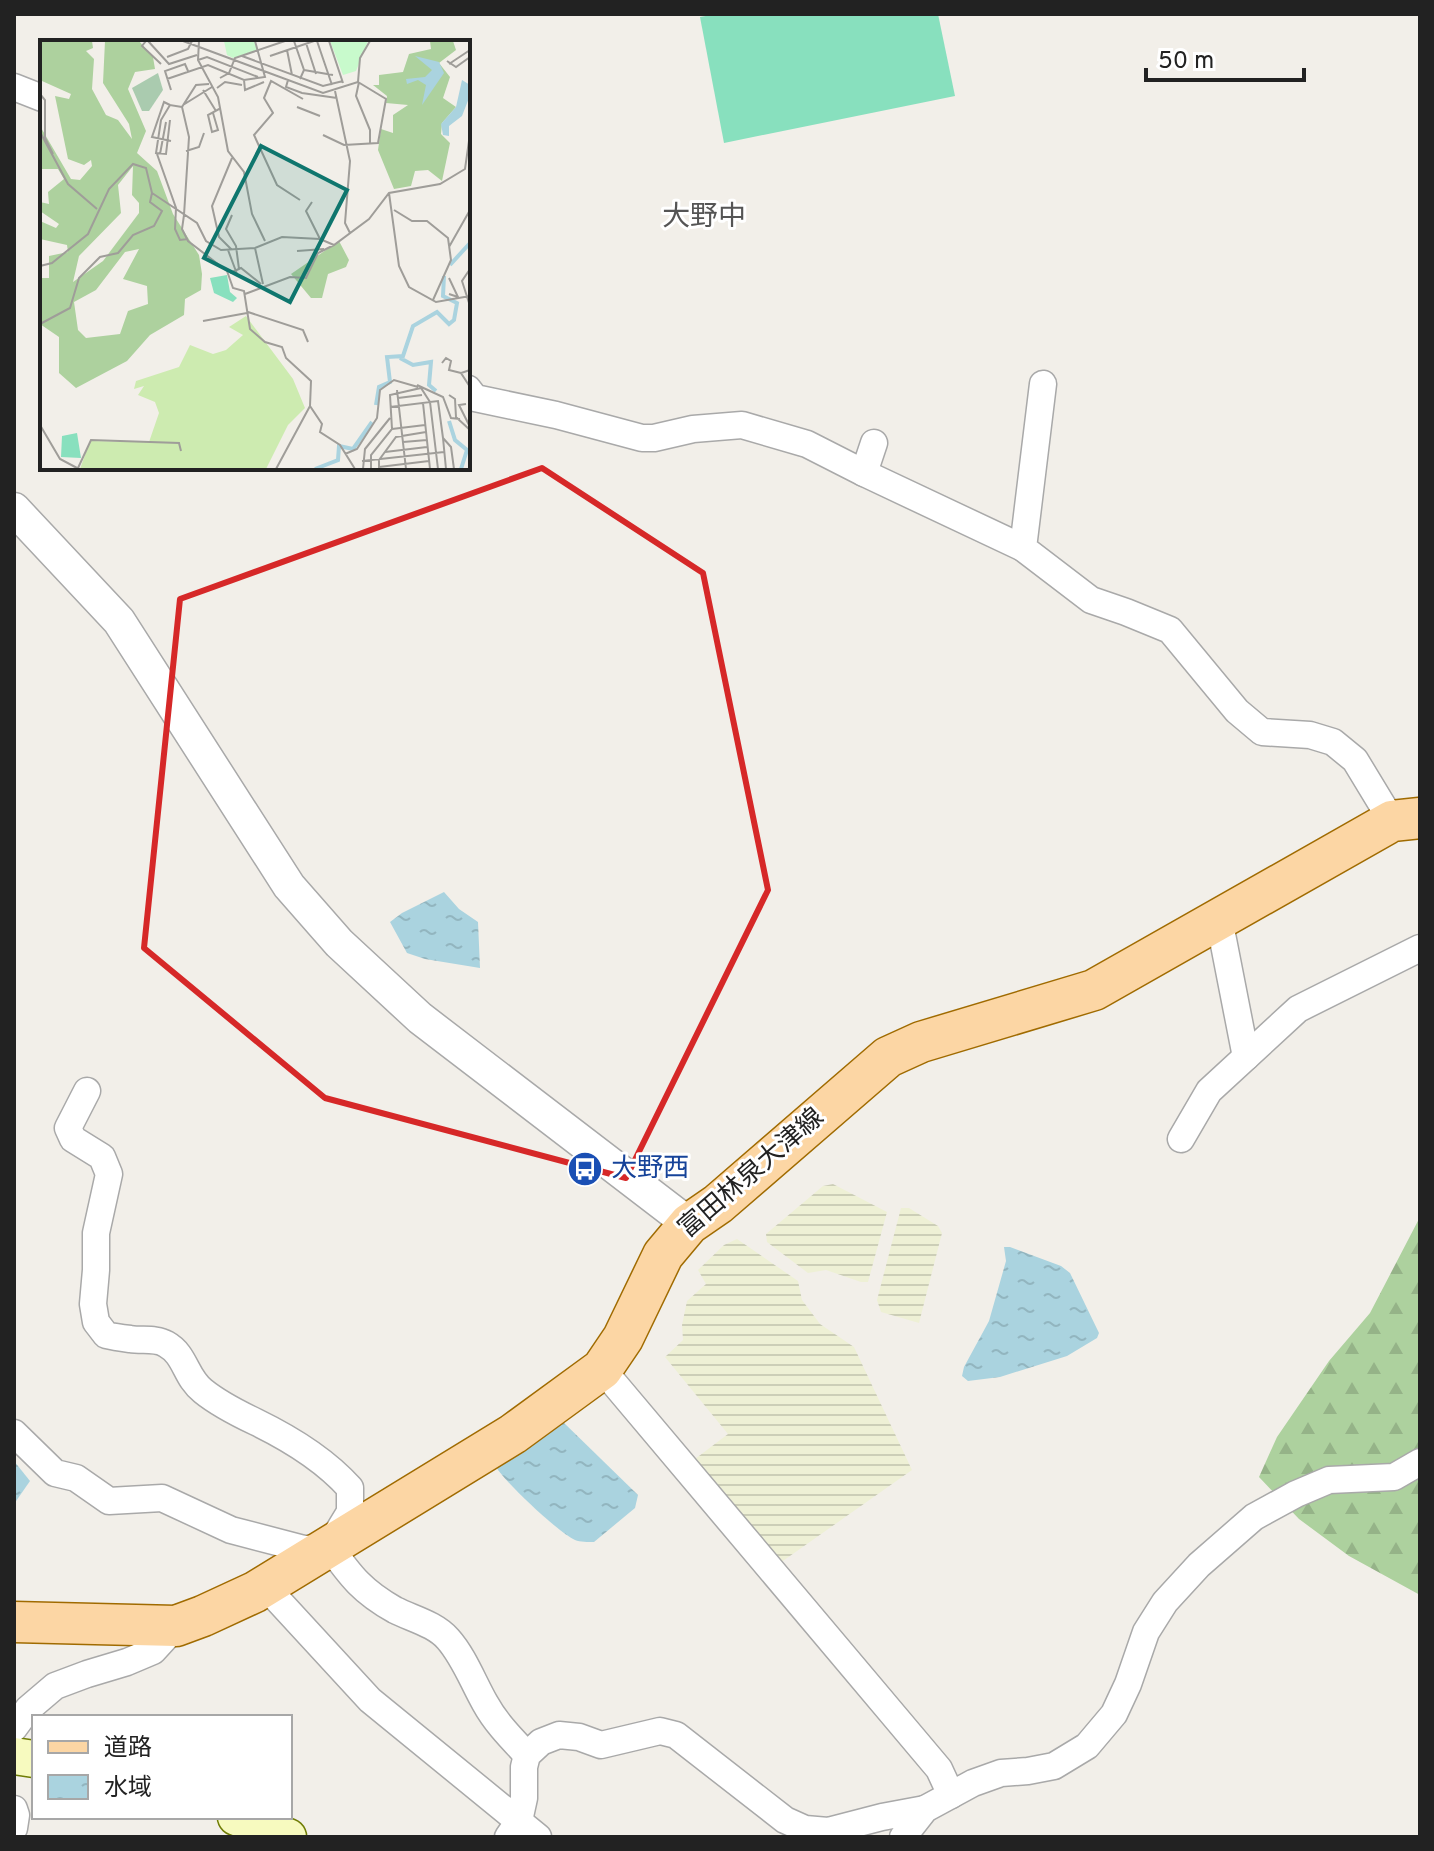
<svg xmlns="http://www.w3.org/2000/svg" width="1434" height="1851" font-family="Overpass,'Noto Sans JP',sans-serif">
<defs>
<pattern id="farmland-rules" width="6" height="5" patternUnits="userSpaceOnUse" patternTransform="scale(2)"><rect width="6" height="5" fill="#eef0d5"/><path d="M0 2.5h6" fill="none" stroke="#ccceb7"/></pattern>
<pattern id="forest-firs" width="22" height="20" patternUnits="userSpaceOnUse" patternTransform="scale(2)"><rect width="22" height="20" fill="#add19e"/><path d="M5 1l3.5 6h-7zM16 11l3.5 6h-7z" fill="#95b388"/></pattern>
<pattern id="water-ripples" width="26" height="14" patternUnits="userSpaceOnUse" patternTransform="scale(2)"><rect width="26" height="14" fill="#aad3df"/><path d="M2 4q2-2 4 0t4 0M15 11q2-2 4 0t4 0" fill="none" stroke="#92b5bf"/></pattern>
</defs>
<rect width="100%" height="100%" fill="#f2efe9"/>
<g fill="url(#farmland-rules)">
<polygon points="833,1184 887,1212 868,1282 861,1282 826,1270 808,1273 767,1242 766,1234 823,1186"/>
<polygon points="901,1208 909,1208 938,1226 942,1233 919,1323 881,1312 877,1300"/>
<polygon points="737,1239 798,1281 802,1300 820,1324 854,1347 912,1470 780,1563 695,1459 728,1434 665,1357 683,1340 682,1325 687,1301 706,1284 698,1270 724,1245"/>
</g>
<polygon fill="url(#forest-firs)" points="1420,1217 1420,1595 1349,1556 1299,1519 1259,1477 1277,1437 1329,1361 1370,1313"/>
<polygon fill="#88e0be" points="717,14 938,14 955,96 724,143 700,17"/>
<g fill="url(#water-ripples)">
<polygon points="444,892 459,909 478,922 480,968 425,959 407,953 390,922 402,913"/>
<polygon points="1004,1247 1010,1247 1061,1266 1070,1273 1099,1333 1097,1338 1067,1356 1000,1377 968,1381 962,1376 964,1367 989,1321 1006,1261"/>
<path d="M 561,1420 L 638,1495 L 635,1508 L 594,1542 C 588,1542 580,1542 575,1540 C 559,1533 502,1480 495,1465 Z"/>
<polygon points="14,1461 30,1481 14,1504"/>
</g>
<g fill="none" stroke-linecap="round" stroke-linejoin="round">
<g stroke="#a9a9a9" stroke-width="29">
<g id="minor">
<polyline points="14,87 42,98"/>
<polyline points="1043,384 1023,548 1091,600 1126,612 1170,630 1237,711 1262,732 1310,735 1333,742 1355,760 1392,821"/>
<polyline points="468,389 475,398 556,415 642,438 654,438 693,429 742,425 807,444 864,473 874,443"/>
<polyline points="864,473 1023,548"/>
<polyline points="1219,919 1246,1057"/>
<path d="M 87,1091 L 68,1128 L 73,1139 L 102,1157 L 109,1174 L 96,1233 L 96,1270 L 93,1304 L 96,1322 L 106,1335 C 114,1337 122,1338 130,1339 C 142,1341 156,1338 166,1344 C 186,1355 185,1377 203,1391 C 219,1404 237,1413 256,1422 C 291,1439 324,1459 350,1488 L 350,1512 L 333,1540"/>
<polyline points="1181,1139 1209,1091 1298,1009 1420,948"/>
<polyline points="602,1369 939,1769 951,1795"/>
<polyline points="14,1433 55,1473 76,1478 109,1501 162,1498 231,1530 304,1549 325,1548"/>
<path d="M 330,1547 C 351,1577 363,1592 395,1610 C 413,1619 435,1624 448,1639 C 464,1657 473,1682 485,1703 C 496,1723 511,1738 527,1755"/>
<polyline points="265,1586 370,1700 538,1837"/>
<polyline points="14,1728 28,1709 55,1686 87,1674 127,1662 153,1651 176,1626"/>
<polyline points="14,1809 16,1815 14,1828"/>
<polyline points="508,1837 519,1821 524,1798 524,1767 527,1755 541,1742 559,1735 579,1737 601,1745 660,1731 676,1735 785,1820 805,1829 828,1831 882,1817 925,1809"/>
<polyline points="903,1837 925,1809 973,1783 1001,1773 1028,1771 1054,1766 1087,1746 1114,1714 1128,1684 1146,1632 1165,1602 1199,1565 1254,1517 1296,1494 1329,1480 1394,1477 1420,1462"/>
</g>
</g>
<g stroke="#a9a9a9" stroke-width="35">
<polyline id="tertiary" points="14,509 119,621 289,886 339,943 420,1018 689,1224"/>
</g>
<g stroke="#707d05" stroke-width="39">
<g id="secondary">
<polyline points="14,1756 34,1759"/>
<polyline points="236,1817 288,1837"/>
</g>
</g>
<g stroke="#a06b00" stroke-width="43">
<polyline id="primary" points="14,1622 176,1626 203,1616 255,1592 513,1434 602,1369 623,1338 663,1255 689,1224 718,1204 888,1057 921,1042 1094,990 1392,821 1420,818"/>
</g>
<use href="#minor" stroke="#fff" stroke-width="26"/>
<use href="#tertiary" stroke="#fff" stroke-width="32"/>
<use href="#secondary" stroke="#f7fabf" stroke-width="36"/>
<use href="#primary" stroke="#fcd6a4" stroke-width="40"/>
</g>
<path fill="none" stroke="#d62828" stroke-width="6" stroke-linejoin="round" d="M 542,468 L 703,573 L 768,890 L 626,1178 L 325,1098 L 144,948 L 180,599 Z"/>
<defs>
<g id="bus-disc" transform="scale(1.8)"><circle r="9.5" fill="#1a4fb4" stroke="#fff"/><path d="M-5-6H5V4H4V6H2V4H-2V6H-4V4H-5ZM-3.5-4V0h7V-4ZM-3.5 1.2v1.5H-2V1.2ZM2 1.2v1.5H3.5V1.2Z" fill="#fff"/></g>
</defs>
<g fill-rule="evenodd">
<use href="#bus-disc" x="585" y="1169"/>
</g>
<g text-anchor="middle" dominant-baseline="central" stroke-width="6" stroke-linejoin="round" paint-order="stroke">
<g font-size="26" fill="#164399" stroke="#fff" text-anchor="start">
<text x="611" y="1169">大野西</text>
</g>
<g font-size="26" fill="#222" stroke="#fff">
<text transform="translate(752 1174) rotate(-41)">富田林泉大津線</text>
</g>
<g font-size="28" fill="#555" stroke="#fff">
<text x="704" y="218">大野中</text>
</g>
</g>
<g transform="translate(40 40)">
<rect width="430" height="430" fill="#f2efe9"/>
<path d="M 206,276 L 253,339 L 265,368 L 248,385 L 226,429 L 40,429 L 50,401 L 109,402 L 119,373 L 115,362 L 98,355 L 104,346 L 94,349 L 96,341 L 139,327 L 150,305 L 173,314 L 186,310 L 203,295 L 189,287 Z" fill="#cdebb0"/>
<path d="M 0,1 L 52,1 L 53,8 L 46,11 L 54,19 L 52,49 L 66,75 L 78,80 L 92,99 L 89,84 L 63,43 L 65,1 L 99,1 L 113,17 L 115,29 L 95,32 L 88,49 L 106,91 L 97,113 L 117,131 L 133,174 L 159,215 L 162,234 L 161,250 L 145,259 L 144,275 L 110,295 L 87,321 L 36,348 L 19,333 L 19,297 L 0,284 L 0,238 L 9,238 L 9,216 L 28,212 L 27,205 L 0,199 L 0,181 L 16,188 L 19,184 L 0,171 L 0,162 L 9,164 L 8,152 L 24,139 L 18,129 L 2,129 L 0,86 L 31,139 L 40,140 L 52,126 L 51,120 L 44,125 L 28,119 L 15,56 L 29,59 L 31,54 L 2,41 ZM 93,126 L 92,155 L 99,163 L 99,173 L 63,221 L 33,242 L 39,216 L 81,173 L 78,145 ZM 99,209 L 83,239 L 107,246 L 108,264 L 88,271 L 80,294 L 46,298 L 38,290 L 34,262 L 56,250 L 85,212 ZM 390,1 L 413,1 L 416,10 L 399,23 L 410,37 L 403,58 L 416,67 L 402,83 L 401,94 L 410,103 L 402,141 L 388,130 L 375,131 L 371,146 L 354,149 L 338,110 L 341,89 L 353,93 L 353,75 L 368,65 L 346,63 L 347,56 L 333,45 L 339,45 L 339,35 L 363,32 L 369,14 L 391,9 ZM 299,201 L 309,220 L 306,227 L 288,234 L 282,258 L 271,258 L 251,234 Z" fill="#add19e" fill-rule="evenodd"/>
<path d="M 118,33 L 123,50 L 109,71 L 102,71 L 92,48 Z" fill="#aacbaf"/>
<path d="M 184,1 L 214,1 L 217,10 L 193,18 L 187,15 ZM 290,1 L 328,1 L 316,31 L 303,35 Z" fill="#c8facc"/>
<path d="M 187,235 L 190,252 L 197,258 L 193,262 L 174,253 L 170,238 ZM 37,393 L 41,418 L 21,417 L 22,396 Z" fill="#88e0be"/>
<path d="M 375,16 L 399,22 L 404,33 L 382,65 L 386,45 L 378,40 L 367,44 L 366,39 L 385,37 L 392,30 ZM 422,40 L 430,45 L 429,58 L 422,76 L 409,86 L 409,96 L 403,95 L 401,84 L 416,67 Z" fill="#aad3df"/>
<path fill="none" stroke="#aad3df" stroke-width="4" d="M 410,225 L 430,203M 360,318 L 373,325 L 391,322 L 389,345 L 396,351M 336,365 L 339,347 L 350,342 L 347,317 L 363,316 L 373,286 L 397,272 L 409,284 L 414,280 L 417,263 L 403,256 L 404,236M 409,381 L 415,400 L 427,410 L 421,429M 275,429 L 298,420 L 299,406 L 313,409 L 332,382"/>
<path fill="none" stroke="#9f9d99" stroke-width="2" d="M 106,1 L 102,6 L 121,24M 108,1 L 129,24 L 157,15M 143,1 L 283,53 L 318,42 L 320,18 L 330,1M 159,1 L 158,20 L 178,57 L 188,111 L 204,132 L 212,174 L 225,201M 254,1 L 264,30 L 260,39M 277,1 L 292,45M 289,1 L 303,43M 266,3 L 276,34M 247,10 L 252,35M 202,16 L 283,46 L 303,41M 230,16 L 274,1M 127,17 L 148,9 L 152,1M 158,20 L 167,17 L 218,37M 407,21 L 416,27 L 430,17M 409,24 L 430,10M 264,30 L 293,35M 180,38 L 189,33 L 195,18 L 245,1M 127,39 L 168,25 L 204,40 L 225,37 L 215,1M 204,40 L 205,50 L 224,42M 248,40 L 246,47 L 262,53 L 297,58M 319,42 L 316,56 L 330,90 L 330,103M 177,48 L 185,42 L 202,45M 131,50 L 125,31 L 145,24 L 148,31M 163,50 L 176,71M 295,51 L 310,121 L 305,183 L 310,193M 0,54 L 5,60 L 5,98 L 13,114M 130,65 L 124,62 L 112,97 L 131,101M 143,65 L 172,47M 257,67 L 280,76M 173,73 L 178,90 L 172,92 L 168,75 L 179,69 L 180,69M 130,80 L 126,114 L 116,113 L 121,80 L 130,65 L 142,67M 0,92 L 28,144 L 57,169M 283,95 L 304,105 L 338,103 L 346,59 L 318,42M 146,111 L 159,107 L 164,93M 117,114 L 136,168 L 135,189 L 140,200 L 148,199M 120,114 L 126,82M 192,118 L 172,166 L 179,197 L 192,210M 349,153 L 359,226 L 369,247 L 396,262 L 430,256M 260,160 L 237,145 L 214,95 L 233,73 L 224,58 L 231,41 L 263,59M 272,162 L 266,171 L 280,199M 354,170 L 372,181 L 387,181 L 408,198 L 411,220 L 393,260M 144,175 L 149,97 L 142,67 L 156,45 L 169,44M 144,175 L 142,189 L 148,201 L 187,231 L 193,248 L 204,251 L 210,289 L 225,302 L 242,307 L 246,318 L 271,341 L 270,366 L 282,384 L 280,392 L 300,405 L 315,429M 192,175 L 186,189 L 196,206 L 199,229M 409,207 L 430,170M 215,208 L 223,244M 188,210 L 197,234M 257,211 L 284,209M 0,226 L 12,223 L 48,194 L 69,149 L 93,124 L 106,128 L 112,153 L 157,183 L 166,201 L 181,210 L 215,208 L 242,197 L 280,199 L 294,205 L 329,179 L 349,153 L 400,144 L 425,129 L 430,94M 430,229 L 422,241 L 430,266M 190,233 L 201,228 L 221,244M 409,238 L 418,257 L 409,254M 205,254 L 250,237 L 266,238 L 278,213 L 294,205M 208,272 L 263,290 L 268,302M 163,281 L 207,273M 0,284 L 30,268 L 39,238 L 60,217 L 78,213 L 93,195 L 114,186 L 122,171 L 110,162 L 112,153M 402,323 L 406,318 L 411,321 L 409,330 L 421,333M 430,330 L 421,333 L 430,347M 377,345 L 403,357 L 411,378 L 420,379M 357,350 L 366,429M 409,355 L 415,359 L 416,377 L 430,390M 358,358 L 382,355M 383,363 L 390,429M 426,364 L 419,365 L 430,387M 350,367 L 390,362 L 398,429M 0,385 L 20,419 L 39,429M 352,389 L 385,385M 403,398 L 406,429M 363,402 L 387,400M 345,412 L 387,407M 305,414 L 317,409 L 337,378 L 340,350 L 354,340 L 378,347M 322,421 L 404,412M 339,427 L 389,421M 38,428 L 51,400 L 139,403 L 141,411M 236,429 L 270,366M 323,429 L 325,409 L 350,378M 331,429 L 331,415 L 352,389 L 350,355 L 381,348 L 390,362 L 398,361 L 403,398 L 411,407 L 414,429M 339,429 L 339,420 L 356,397 L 386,392"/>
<path fill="#0f766e" fill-opacity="0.15" stroke="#0f766e" stroke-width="4" d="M 221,106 L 307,150 L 250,262 L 164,218 Z"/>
<rect width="430" height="430" fill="none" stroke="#222" stroke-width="4"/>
</g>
<rect width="1434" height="1851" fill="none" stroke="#222222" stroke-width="32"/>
<rect x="32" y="1715" width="260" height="104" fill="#ffffff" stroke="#a7a7a7" stroke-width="2"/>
<rect x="48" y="1741" width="40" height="12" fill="#fcd6a4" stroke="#a7a7a7" stroke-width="2"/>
<text x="104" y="1755" font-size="24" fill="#222222">道路</text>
<rect x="48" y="1775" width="40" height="24" fill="url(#water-ripples)" stroke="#a7a7a7" stroke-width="2"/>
<text x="104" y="1795" font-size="24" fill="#222222">水域</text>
<path d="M1146 68v12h158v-12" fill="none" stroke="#222222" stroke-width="4"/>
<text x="1158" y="68" font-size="24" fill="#222222" stroke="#ffffff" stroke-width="6" paint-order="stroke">50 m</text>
</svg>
